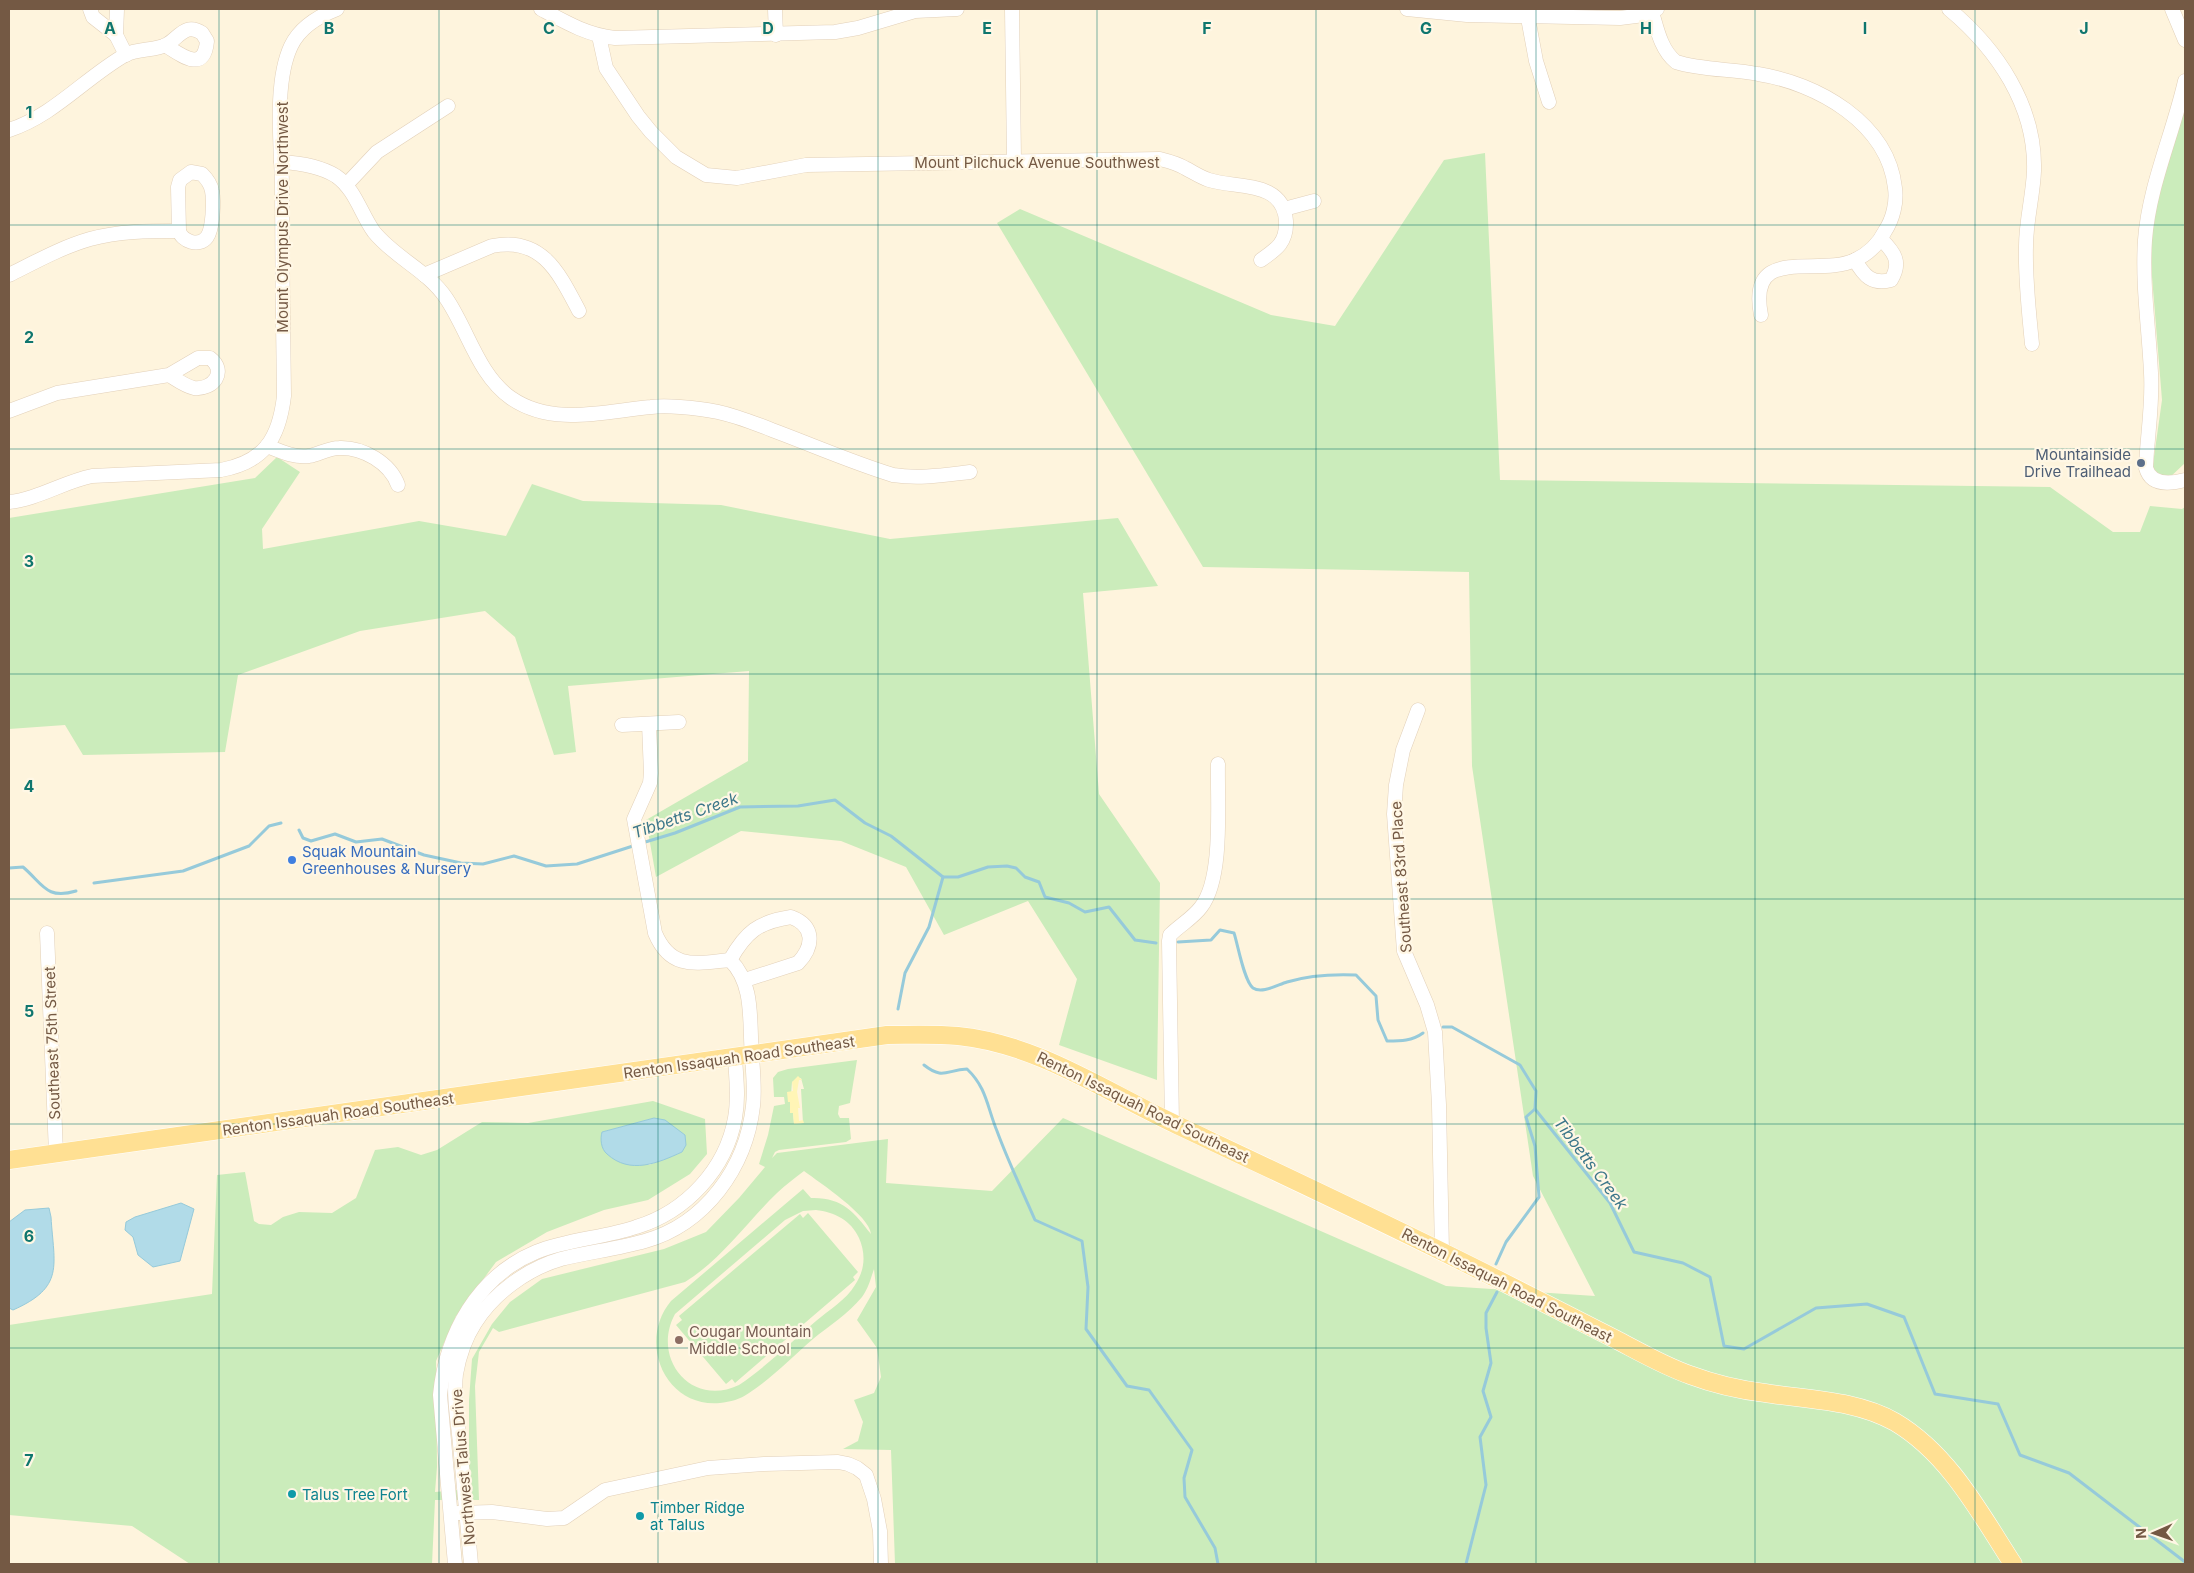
<svg xmlns="http://www.w3.org/2000/svg" width="2194" height="1573" font-family="Inter,sans-serif">
<rect width="100%" height="100%" fill="#fef4dd"/>
<g fill="#cbecbb" fill-rule="evenodd">
<polygon points="2185,88 2185,463 2167,480 2151,478 2162,400 2149,240 2169,124"/>
<path d="M 1485,153 L 1500,480 L 2050,487 L 2113,532 L 2140,532 L 2150,506 L 2182,509 L 2185,507 L 2185,1564 L 895,1564 L 891,1450 L 843,1449 L 858,1441 L 863,1422 L 854,1400 L 874,1393 L 881,1377 L 877,1348 L 857,1320 L 876,1287 L 874,1269 C 871,1278 868,1289 862,1297 C 849,1313 829,1326 813,1339 C 792,1357 772,1378 749,1393 C 741,1399 730,1402 720,1403 C 665,1408 637,1342 671,1301 L 803,1189 L 811,1198 C 842,1197 854,1212 871,1234 C 869,1215 820,1183 804,1171 C 795,1178 785,1185 777,1193 C 746,1223 722,1259 685,1282 L 499,1332 L 493,1328 L 479,1352 L 475,1386 L 479,1500 L 435,1500 L 432,1564 L 190,1564 L 132,1526 L 9,1515 L 9,1325 L 212,1294 L 217,1175 L 245,1172 L 254,1221 L 259,1224 L 271,1225 L 283,1217 L 299,1212 L 332,1213 L 356,1198 L 375,1150 L 398,1147 L 421,1155 L 437,1150 L 482,1122 L 528,1123 L 653,1101 L 705,1119 L 707,1154 L 690,1174 L 648,1200 L 604,1210 L 547,1232 L 496,1262 L 456,1316 L 436,1361 L 437,1467 L 435,1492 L 469,1489 L 469,1400 L 472,1359 L 492,1324 L 510,1302 L 542,1279 L 664,1249 L 706,1232 L 739,1198 L 765,1167 L 759,1164 L 768,1135 L 774,1106 L 785,1104 L 784,1097 L 774,1097 L 773,1078 L 778,1072 L 788,1069 L 857,1060 L 850,1103 L 839,1106 L 838,1114 L 840,1118 L 849,1118 L 851,1139 L 846,1142 L 779,1150 L 775,1152 L 772,1158 L 777,1153 L 888,1139 L 886,1183 L 992,1191 L 1063,1118 L 1446,1286 L 1595,1296 L 1533,1176 L 1472,766 L 1469,572 L 1203,567 L 997,223 L 1020,209 L 1271,315 L 1335,326 L 1444,160 ZM 801,1078 L 804,1089 L 801,1089 L 803,1123 L 794,1124 L 793,1112 L 790,1113 C 791,1102 791,1092 792,1082 ZM 654,1118 L 682,1152 L 649,1165 L 602,1132 ZM 816,1210 C 834,1212 851,1220 859,1238 C 866,1254 865,1270 855,1285 C 846,1300 829,1310 816,1321 C 791,1342 766,1367 739,1385 C 691,1408 651,1358 675,1314 L 785,1220 L 803,1211 Z"/>
<polygon points="277,457 300,472 262,529 263,549 419,521 506,536 532,484 583,501 721,505 890,539 1118,518 1158,586 1083,593 1099,794 1160,883 1157,1080 1059,1045 1077,979 1028,901 944,935 906,867 841,841 741,831 656,877 646,820 748,761 749,671 568,686 576,752 554,755 515,637 485,611 360,631 238,675 225,752 83,755 65,725 9,729 9,518 255,478"/>
<polygon points="808,1213 858,1272 853,1277 855,1280 735,1383 732,1379 726,1384 676,1325 682,1320 679,1316 800,1214 803,1218"/>
</g>
<polygon fill="#fff5b6" points="798,1076 802,1080 799,1080 797,1092 800,1108 798,1108 799,1121 803,1120 804,1123 794,1124 793,1113 790,1113 790,1102 788,1102 787,1092 793,1091 792,1082"/>
<g fill="#b1dbe8" stroke="#96cada">
<path d="M 654,1118 L 665,1120 L 685,1135 L 686,1145 L 682,1152 C 658,1163 630,1175 607,1154 C 601,1149 600,1139 602,1132 Z"/>
<polygon points="181,1203 194,1209 180,1261 153,1267 138,1255 133,1237 125,1230 126,1222 135,1217"/>
<path d="M 49,1208 L 51,1217 C 54,1266 65,1287 13,1310 L 9,1308 L 9,1222 L 25,1210 Z"/>
</g>
<g fill="none" stroke-linecap="round" stroke-linejoin="round">
<g stroke="#96cada" stroke-width="3">
<polyline points="299,830 303,838 311,841 335,834 356,842 382,839 424,855 461,863 483,864 514,856 546,866 577,864 636,845"/>
<polyline points="642,843 675,833 740,807 798,806 835,800 865,823 891,836 943,877 958,877 988,867 1007,866 1016,868 1025,877 1039,882 1045,897 1069,903 1085,912 1109,907 1135,940 1156,943"/>
<path d="M 9,868 L 23,867 C 43,884 46,900 76,891"/>
<polyline points="94,883 183,871 249,846 269,826 281,823"/>
<path d="M 1178,942 L 1211,940 L 1220,930 L 1234,933 C 1238,945 1244,981 1253,988 C 1262,994 1277,985 1287,982 C 1310,975 1332,974 1356,975 L 1376,996 L 1378,1020 L 1387,1041 C 1401,1041 1412,1041 1423,1033"/>
<polyline points="898,1009 905,973 929,927 943,877"/>
<polyline points="1443,1027 1452,1027 1520,1065 1536,1091 1535,1109 1610,1203 1634,1252 1683,1263 1710,1277 1724,1346 1744,1349 1816,1308 1867,1304 1904,1317 1935,1394 1998,1404 2020,1455 2069,1473 2185,1562"/>
<path d="M 924,1065 C 943,1080 946,1070 967,1069 C 987,1088 987,1107 997,1131 C 1008,1161 1022,1190 1035,1220 L 1082,1241 L 1088,1287 L 1086,1329 L 1127,1386 L 1149,1390 L 1192,1450 L 1184,1478 L 1185,1497 L 1215,1548 L 1218,1564"/>
<polyline points="1496,1264 1506,1242 1539,1197 1535,1146 1526,1117 1535,1109"/>
<polyline points="1466,1564 1486,1485 1480,1437 1491,1417 1483,1391 1491,1363 1486,1328 1486,1313 1497,1292"/>
</g>
<g stroke="#e2d0b9" stroke-width="15">
<g id="minor">
<polyline points="90,9 93,17 116,35"/>
<polyline points="117,9 116,35 126,55"/>
<path d="M 541,9 C 565,22 587,35 615,38 L 835,32 L 858,28 L 915,11 L 957,9"/>
<polyline points="775,9 776,35"/>
<polyline points="1012,9 1014,160"/>
<polyline points="1407,9 1467,15 1620,18 1644,15 1657,9"/>
<path d="M 1949,9 C 1997,49 2036,106 2034,171 C 2033,196 2026,221 2026,246 C 2025,279 2029,312 2032,344"/>
<polyline points="2172,9 2185,40"/>
<path d="M 1652,12 C 1657,29 1661,50 1676,62 C 1701,70 1732,69 1758,74 C 1817,83 1888,123 1895,188 C 1897,202 1893,219 1885,231 C 1879,243 1868,254 1855,260 C 1818,278 1747,243 1761,315"/>
<polyline points="1528,18 1536,61 1549,102"/>
<path d="M 599,36 L 606,68 L 638,116 L 651,132 L 676,157 L 706,175 L 737,178 L 806,165 L 1160,159 C 1168,161 1177,163 1185,168 C 1193,172 1200,177 1209,180 C 1238,189 1283,180 1286,221 C 1287,242 1277,249 1261,260"/>
<path d="M 2185,81 C 2173,134 2149,186 2145,240 C 2142,284 2149,329 2151,373 C 2153,405 2147,437 2146,468 C 2151,486 2170,484 2185,480"/>
<path d="M 9,130 C 53,116 85,78 125,55 C 138,48 154,51 166,45 C 179,38 185,22 202,33 L 207,41 C 204,74 181,55 165,45"/>
<path d="M 281,162 C 299,163 320,166 336,176 C 355,189 361,214 374,232 C 395,258 428,271 446,298 C 468,330 478,375 511,398 C 553,427 605,411 651,407 C 667,405 684,407 700,409 C 728,412 754,423 780,433 C 817,447 854,463 893,475 C 919,479 944,475 970,472"/>
<path d="M 191,172 L 202,174 C 206,178 211,185 212,191 C 214,201 213,229 207,237 C 199,248 182,241 179,231 L 178,187 L 180,180 Z"/>
<polyline points="346,185 377,152 448,106"/>
<polyline points="1284,209 1314,201"/>
<path d="M 1855,260 C 1864,276 1872,285 1891,280 C 1902,262 1894,252 1881,239"/>
<path d="M 9,275 C 35,262 62,247 90,239 C 119,231 149,231 179,231"/>
<path d="M 424,275 L 492,246 C 542,236 559,273 579,311"/>
<path d="M 9,411 L 57,393 L 169,375 L 198,358 L 210,358 C 227,371 214,390 194,388 C 185,386 177,380 169,375"/>
<path d="M 267,446 C 280,451 294,458 309,456 C 319,454 329,448 339,448 C 363,447 390,463 398,485"/>
<path d="M 9,502 C 38,499 63,482 92,476 L 221,470 C 264,462 279,439 284,396 C 283,325 282,255 282,184 C 281,143 274,82 291,46 C 300,27 319,16 337,9"/>
<polyline points="1418,710 1403,750 1396,785 1394,814 1404,951 1427,1005 1435,1032 1439,1105 1442,1252"/>
<polyline points="622,725 679,722"/>
<polyline points="47,933 56,1153"/>
<path d="M 730,960 C 746,932 758,922 791,917 C 815,926 814,946 798,963 L 745,980"/>
<path d="M 1172,1123 L 1169,941 L 1170,935 C 1180,925 1193,918 1201,907 C 1224,878 1217,800 1218,764"/>
<polyline points="458,1513 492,1512 547,1519 564,1518 605,1490 708,1468 764,1464 838,1462 848,1464 857,1468 866,1475 874,1499 880,1531 881,1564"/>
<path d="M 455,1564 L 440,1395 C 446,1334 478,1276 536,1252 C 568,1239 604,1238 636,1227 C 686,1212 726,1169 735,1118 C 739,1097 736,1077 735,1057"/>
<path d="M 471,1564 C 467,1524 464,1484 460,1444 C 458,1421 453,1397 456,1374 C 459,1357 466,1337 475,1323 C 494,1293 527,1269 561,1259 C 589,1252 617,1249 645,1241 C 705,1224 746,1168 753,1106 C 755,1090 753,1073 752,1056 C 749,1024 755,984 730,960 C 697,963 671,971 655,933 L 634,819 L 650,783 L 651,773 L 649,724"/>
</g>
</g>
<g stroke="#fff" stroke-width="19">
<path id="major" d="M 9,1160 L 887,1035 C 911,1035 935,1034 958,1036 C 1038,1044 1106,1092 1177,1125 C 1283,1175 1390,1225 1495,1278 C 1535,1298 1575,1319 1615,1339 C 1640,1352 1664,1366 1690,1375 C 1714,1384 1740,1390 1765,1393 C 1809,1400 1856,1400 1895,1422 C 1949,1454 1980,1513 2013,1564"/>
</g>
<use href="#minor" stroke="#fff" stroke-width="14"/>
<use href="#major" stroke="#ffe093" stroke-width="18"/>
</g>
<path fill="none" stroke="#0f766e" stroke-width="1" stroke-opacity="0.55" d="M 219,9 L 219,1564M 439,9 L 439,1564M 658,9 L 658,1564M 878,9 L 878,1564M 1097,9 L 1097,1564M 1316,9 L 1316,1564M 1536,9 L 1536,1564M 1755,9 L 1755,1564M 1975,9 L 1975,1564M 9,225 L 2185,225M 9,449 L 2185,449M 9,674 L 2185,674M 9,899 L 2185,899M 9,1124 L 2185,1124M 9,1348 L 2185,1348"/>
<circle fill="#5c6f8a" stroke="#fff7e5" stroke-width="2" cx="2141" cy="463" r="5"/>
<circle fill="#3f7fe0" stroke="#fff7e5" stroke-width="2" cx="292" cy="860" r="5"/>
<circle fill="#8d6e63" stroke="#fff7e5" stroke-width="2" cx="679" cy="1340" r="5"/>
<g fill="#0f9aa8" stroke="#fff7e5" stroke-width="2">
<circle cx="292" cy="1494" r="5"/>
<circle cx="640" cy="1516" r="5"/>
</g>
<g text-anchor="middle" dominant-baseline="central" stroke-width="4.5" stroke-linejoin="round" paint-order="stroke">
<g font-size="15" fill="#745944" stroke="#fff7e5">
<text x="1037" y="162">Mount Pilchuck Avenue Southwest</text>
<text transform="translate(282 217) rotate(-90)">Mount Olympus Drive Northwest</text>
<text transform="translate(1401 877) rotate(-94)">Southeast 83rd Place</text>
<text transform="translate(52 1043) rotate(-92)">Southeast 75th Street</text>
<text transform="translate(739 1057) rotate(-8)">Renton Issaquah Road Southeast</text>
<text transform="translate(1143 1107) rotate(26)">Renton Issaquah Road Southeast</text>
<text transform="translate(338 1114) rotate(-8)">Renton Issaquah Road Southeast</text>
<text transform="translate(1507 1285) rotate(27)">Renton Issaquah Road Southeast</text>
<text transform="translate(463 1467) rotate(-95)">Northwest Talus Drive</text>
</g>
<g font-size="15" fill="#4e5e75" stroke="#fff7e5" text-anchor="end">
<text x="2131" y="454">Mountainside<tspan x="2131" dy="17">Drive Trailhead</tspan></text>
</g>
<g font-size="15" fill="#366cbe" stroke="#fff7e5" text-anchor="start">
<text x="302" y="851">Squak Mountain<tspan x="302" dy="17">Greenhouses &amp; Nursery</tspan></text>
</g>
<g font-size="15" fill="#785e54" stroke="#fff7e5" text-anchor="start">
<text x="689" y="1331">Cougar Mountain<tspan x="689" dy="17">Middle School</tspan></text>
</g>
<g font-size="15" fill="#0d838f" stroke="#fff7e5" text-anchor="start">
<text x="302" y="1494">Talus Tree Fort</text>
<text x="650" y="1507">Timber Ridge<tspan x="650" dy="17">at Talus</tspan></text>
</g>
<g font-size="16" font-style="italic" fill="#3c778a" stroke="#fff7e5">
<text transform="translate(685 815) rotate(-19)">Tibbetts Creek</text>
<text transform="translate(1591 1163) rotate(53)">Tibbetts Creek</text>
</g>
</g>
<g font-size="16" text-anchor="middle" font-weight="bold" fill="#0f766e" stroke="#fff7e5" stroke-width="4.5" stroke-linejoin="round" paint-order="stroke">
<text x="110" y="34">A</text>
<text x="329" y="34">B</text>
<text x="549" y="34">C</text>
<text x="768" y="34">D</text>
<text x="987" y="34">E</text>
<text x="1207" y="34">F</text>
<text x="1426" y="34">G</text>
<text x="1646" y="34">H</text>
<text x="1865" y="34">I</text>
<text x="2084" y="34">J</text>
<text x="29" y="118">1</text>
<text x="29" y="343">2</text>
<text x="29" y="567">3</text>
<text x="29" y="792">4</text>
<text x="29" y="1017">5</text>
<text x="29" y="1242">6</text>
<text x="29" y="1466">7</text>
</g>
<rect width="2194" height="1573" fill="none" stroke="#745944" stroke-width="20"/>
<g transform="translate(2154 1533) rotate(268)" stroke="#fff7e5" stroke-width="4" paint-order="stroke">
<path d="M0-4L9 19L0 12L-9 19Z" fill="#745944"/>
<text y="-8" font-size="14" font-weight="bold" text-anchor="middle" fill="#745944">N</text>
</g>
</svg>
